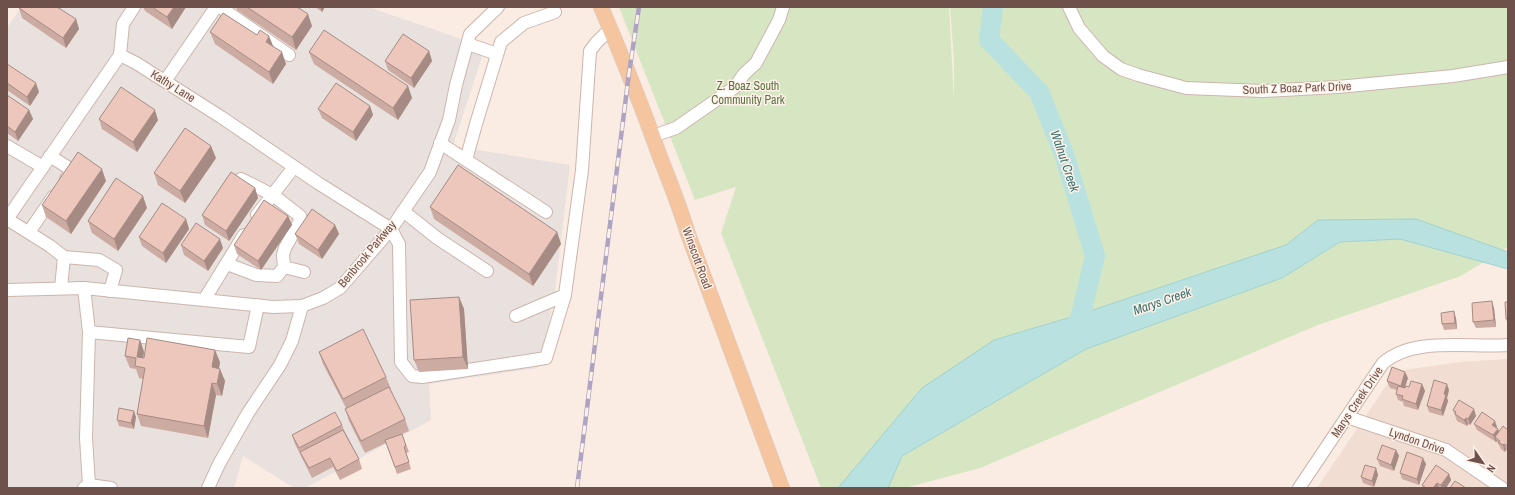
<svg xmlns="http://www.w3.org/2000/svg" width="1515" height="495" font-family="'Archivo Narrow',sans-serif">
<rect width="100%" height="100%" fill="#faece2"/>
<polygon fill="#f1ddd1" points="1508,359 1508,488 1317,488 1396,371 1460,362"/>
<polygon fill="#e9e1dd" points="21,7 368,7 485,47 453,146 570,165 555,291 544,348 538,368 429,384 431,420 305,488 294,488 243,456 234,488 7,488 7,28"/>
<polygon fill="#d7e6c2" points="619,7 949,7 954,100 954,61 950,7 1508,7 1508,247 1461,276 1318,325 980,468 905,488 821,488 721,233 736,187 695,200"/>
<polygon fill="#b9e1e0" stroke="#a0d2d1" points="1416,219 1508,252 1508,269 1400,239 1340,242 1282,278 1086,349 902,456 888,488 838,488 922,388 994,340 1081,314 1286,245 1318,220"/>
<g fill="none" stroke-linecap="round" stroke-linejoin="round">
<polyline stroke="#b9e1e0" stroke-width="20" points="993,7 989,40 1039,92 1064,154 1095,256 1081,314 1075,332"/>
<g stroke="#ccb5ad" stroke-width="14">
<g id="minor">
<polyline points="220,7 289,55"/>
<polyline points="1069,7 1079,28 1103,56 1121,69 1138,75 1186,88 1263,91 1338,87 1453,76 1508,67"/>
<polyline points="468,44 497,54"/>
<polyline points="120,55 123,24 134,7"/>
<polyline points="165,81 216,7"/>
<polyline points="653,136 676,128 735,87 744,74 756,63 779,20 783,7"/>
<polyline points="440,143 546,212"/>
<polyline points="7,146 43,167"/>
<polyline points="50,156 72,170 66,179"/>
<polyline points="466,160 476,124 501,42 524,23 555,12"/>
<polyline points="241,179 273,195 300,216 301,219 285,248 283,255 284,267 304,272"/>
<polyline points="403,211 437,238 487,271"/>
<polyline points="257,215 294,167"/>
<polyline points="7,219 120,55 136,63 221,117 318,183 391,229 399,244 401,362 412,376 422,377 546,358 565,295"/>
<polyline points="7,219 50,246 64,257 61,288"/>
<polyline points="29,232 53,197"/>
<polyline points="64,257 99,260 116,270 110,291"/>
<polyline points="227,264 256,275 277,276 284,267"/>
<polyline points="84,288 89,332"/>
<polyline points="7,290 84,288 273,307 302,306 323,298 340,288 391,229 430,172 449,120 456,85 470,34 498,7"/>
<polyline points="204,300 244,235"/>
<polyline points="516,316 565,295 582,170 590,51 596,43 610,29"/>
<polyline points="1347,417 1446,450 1502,488"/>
<polyline points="89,485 111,488"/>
<polyline points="84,488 89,485 86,438 89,332 249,347 258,305"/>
<polyline points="208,488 219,464 248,413 280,365 292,341 302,306"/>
<path d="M 1299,488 L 1383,363 C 1414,336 1470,348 1508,345"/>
</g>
</g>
<g stroke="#d4cbc9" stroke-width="16">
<path id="major" d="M 601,7 C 622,56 642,106 660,157 C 670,182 680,208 688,234 L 782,488"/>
</g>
<use href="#minor" stroke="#fff" stroke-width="12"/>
<use href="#major" stroke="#f4c59f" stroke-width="15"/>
<g stroke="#aea3c2" stroke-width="4.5">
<polyline id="rail" points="577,488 629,73 639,7"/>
</g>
<use href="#rail" stroke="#fdf1e8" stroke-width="3" stroke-dasharray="9" stroke-linecap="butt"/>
</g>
<g fill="#ccaba2">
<polygon points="143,7 186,7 172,29 145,11"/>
<polygon points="236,7 297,7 312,26 296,50 237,10"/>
<polygon points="315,7 325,7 322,12"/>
<polygon points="19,8 76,19 79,29 66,48 22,18"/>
<polygon points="210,32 273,47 286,64 273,84 215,44"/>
<polygon points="429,51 432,61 414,88 388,70 385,61"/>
<polygon points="309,52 408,86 412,98 398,120 314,64"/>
<polygon points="7,64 39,92 30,106 7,90"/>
<polygon points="7,95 29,110 33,119 18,141 7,133"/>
<polygon points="370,106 373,115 356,141 322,118 318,109"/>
<polygon points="99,119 158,120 137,152 102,129"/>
<polygon points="216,158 185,203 158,185 154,173"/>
<polygon points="106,181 71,234 46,217 42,205"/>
<polygon points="255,188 258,198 229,241 205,225 202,215"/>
<polygon points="430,207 557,232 561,244 533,286 434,219"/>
<polygon points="147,208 118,251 92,233 88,221"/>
<polygon points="288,216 292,225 261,270 237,254 234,245"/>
<polygon points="186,219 189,229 166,263 142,246 139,237"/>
<polygon points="335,225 339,234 322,259 299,244 295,234"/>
<polygon points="181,245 223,248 208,271 184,255"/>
<polygon points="459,297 464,309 468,369 419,372 414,360"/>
<polygon points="1508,302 1508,325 1506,319"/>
<polygon points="1494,308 1496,327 1476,328 1473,322"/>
<polygon points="1456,318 1457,329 1444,330 1442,324"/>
<polygon points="140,340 144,352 143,358 220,362 219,368 225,381 222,396 216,395 208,438 141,426 137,414 143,379 139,378 136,369 130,368 125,356"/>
<polygon points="319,352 386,377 391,389 390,389 405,419 409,431 402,434 409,452 406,453 411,469 397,474 386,443 365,453 349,421 345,409 346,408 323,364"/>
<polygon points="1408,378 1405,388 1422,384 1425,391 1418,410 1404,406 1403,402 1398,400 1396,394 1397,390 1390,388 1387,381"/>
<polygon points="1449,390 1447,398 1448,401 1443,416 1429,412 1427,406"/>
<polygon points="1453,410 1476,416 1470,425 1468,424 1467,426 1457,421"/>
<polygon points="136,417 134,429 119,426 117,420"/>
<polygon points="1474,424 1497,427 1499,432 1508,430 1508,451 1506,450 1505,452 1501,449 1499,445 1498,444 1497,441 1496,442 1477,430"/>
<polygon points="342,425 344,430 359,459 362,469 340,480 333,467 312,478 295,444 292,435"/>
<polygon points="1396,450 1399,456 1394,471 1380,466 1377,459"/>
<polygon points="1426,464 1419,485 1402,479 1400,473"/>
<polygon points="1376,468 1378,475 1374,487 1363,483 1361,477"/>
<polygon points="1449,474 1451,480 1446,488 1423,488 1422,485"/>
</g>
<g fill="#a68b84">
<polygon points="174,7 186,7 172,29 167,17"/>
<polygon points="320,7 325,7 322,12"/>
<polygon points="308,14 312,26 296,50 292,37"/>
<polygon points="76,19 79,29 66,48 63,38"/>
<polygon points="269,36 274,48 266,42"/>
<polygon points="429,51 432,61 414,88 411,78"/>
<polygon points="282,52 286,64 273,84 269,72"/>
<polygon points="36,83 39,92 30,106 27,97"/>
<polygon points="408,86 412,98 398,120 393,108"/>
<polygon points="370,106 373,115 356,141 353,132"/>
<polygon points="29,110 33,119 18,141 15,132"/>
<polygon points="155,110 158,120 137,152 133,142"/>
<polygon points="211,146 216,158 185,203 180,191"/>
<polygon points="102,169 106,181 71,234 66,221"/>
<polygon points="255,188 258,198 229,241 226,231"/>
<polygon points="143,196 147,208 118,251 114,239"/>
<polygon points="288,216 292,225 261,270 258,261"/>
<polygon points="186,219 189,229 166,263 163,253"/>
<polygon points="335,225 339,234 322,259 318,250"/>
<polygon points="557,232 561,244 533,286 529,274"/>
<polygon points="220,239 223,248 208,271 204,261"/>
<polygon points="459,297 464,309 468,369 463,357"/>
<polygon points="1492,301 1494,308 1496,327 1494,320"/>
<polygon points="1454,311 1456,318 1457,329 1455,323"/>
<polygon points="140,340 144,352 142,367 137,357"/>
<polygon points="215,350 220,362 217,380 212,367"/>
<polygon points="220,369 225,381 222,396 217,384"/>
<polygon points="1405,372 1408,378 1403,392 1401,386"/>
<polygon points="212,383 216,395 208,438 204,426"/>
<polygon points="1422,384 1425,391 1418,410 1416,404"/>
<polygon points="1447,384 1449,390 1447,398 1448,401 1443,416 1441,410 1444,394"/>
<polygon points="1474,409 1476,416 1470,425 1468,419"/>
<polygon points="134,411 136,417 134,429 131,423"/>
<polygon points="1466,418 1468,424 1467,426 1464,420"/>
<polygon points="1495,421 1497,427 1494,431 1492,425"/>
<polygon points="1498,429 1500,435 1495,437 1497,441 1496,442 1493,435"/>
<polygon points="1504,444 1506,450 1505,452 1503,445"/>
<polygon points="1396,450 1399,456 1394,471 1391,465"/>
<polygon points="1423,458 1426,464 1419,485 1417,479"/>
<polygon points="1376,468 1378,475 1374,487 1372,481"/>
<polygon points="1449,474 1451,480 1446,488 1442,488 1441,485"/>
<polygon points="1437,483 1439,488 1433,488"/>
</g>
<g fill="#edc7bc" stroke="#a68b84">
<polygon points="20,7 57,7 76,19 63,38 19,8"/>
<polygon points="152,7 174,7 167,17"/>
<polygon points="247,7 297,7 308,14 292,37"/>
<polygon points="223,13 257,35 260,30 269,36 266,42 282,52 269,72 210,32"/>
<polygon points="324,30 408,86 393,108 309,52"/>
<polygon points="403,34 429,51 411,78 385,61"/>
<polygon points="7,64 36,83 27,97 7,83"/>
<polygon points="336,83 370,106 353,132 318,109"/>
<polygon points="121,87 155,110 133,142 99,119"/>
<polygon points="7,95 29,110 15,132 7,126"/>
<polygon points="185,128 211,146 180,191 154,173"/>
<polygon points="78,152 102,169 66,221 42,205"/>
<polygon points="458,165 557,232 529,274 430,207"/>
<polygon points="231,172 255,188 226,231 202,215"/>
<polygon points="116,178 143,196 114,239 88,221"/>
<polygon points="264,200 288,216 258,261 234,245"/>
<polygon points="162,203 186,219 163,253 139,237"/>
<polygon points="312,209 335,225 318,250 295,234"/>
<polygon points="196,223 220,239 204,261 181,245"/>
<polygon points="459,297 463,357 414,360 410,300"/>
<polygon points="1492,301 1494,320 1473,322 1472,303"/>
<polygon points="1505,302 1508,302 1508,319 1506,319"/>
<polygon points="1454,311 1455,323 1442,324 1441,313"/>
<polygon points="363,329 386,377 343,399 319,352"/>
<polygon points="128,338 140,340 137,357 144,358 147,338 215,350 212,367 220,369 217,384 212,383 204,426 137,414 145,368 135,366 136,358 125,356"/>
<polygon points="1392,367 1405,372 1401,386 1387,381"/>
<polygon points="1434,380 1447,384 1444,394 1446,395 1441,410 1427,406"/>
<polygon points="1411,381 1422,384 1416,404 1402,399 1403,396 1396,394 1398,386 1405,388 1406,386 1409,387"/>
<polygon points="389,387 405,419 361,441 345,409"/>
<polygon points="1459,400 1474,409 1468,419 1466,418 1464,420 1455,414 1456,412 1453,410"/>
<polygon points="119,408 134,411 131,423 117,420"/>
<polygon points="335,412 342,425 299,448 292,435"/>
<polygon points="1482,412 1495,421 1492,425 1498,429 1493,435 1474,424"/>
<polygon points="1503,426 1508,430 1508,446 1504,444 1503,445 1498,442 1500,441 1495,437"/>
<polygon points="343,430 359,459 337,471 330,458 309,468 300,452"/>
<polygon points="402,434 406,446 404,447 409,462 395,467 385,440"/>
<polygon points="1382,445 1396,450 1391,465 1377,459"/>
<polygon points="1407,452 1423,458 1417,479 1400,473"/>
<polygon points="1365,465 1376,468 1372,481 1361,477"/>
<polygon points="1436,465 1449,474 1441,485 1437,483 1433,488 1426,488 1422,485"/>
<polygon points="1455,481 1466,488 1450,488"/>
</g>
<g text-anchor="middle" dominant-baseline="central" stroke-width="3" stroke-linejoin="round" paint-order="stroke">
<g font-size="12" fill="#6f514b" stroke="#fdf1e8">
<text transform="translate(173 86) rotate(32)">Kathy Lane</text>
<text transform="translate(1297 88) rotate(-2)">South Z Boaz Park Drive</text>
<text transform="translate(367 254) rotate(-50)">Benbrook Parkway</text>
<text transform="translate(697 258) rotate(70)">Winscott Road</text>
<text transform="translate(1357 402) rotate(-56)">Marys Creek Drive</text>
<text transform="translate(1417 441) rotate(19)">Lyndon Drive</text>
</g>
<g font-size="12" fill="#5b7444" stroke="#fdf1e8">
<text x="748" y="86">Z. Boaz South<tspan x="748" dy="14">Community Park</tspan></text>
</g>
<g font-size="13" font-style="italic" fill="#407473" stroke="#fdf1e8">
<text transform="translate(1065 161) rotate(71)">Walnut Creek</text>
<text transform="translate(1162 301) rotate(-19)">Marys Creek</text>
</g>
</g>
<rect width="1515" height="495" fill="none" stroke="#6f514b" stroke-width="16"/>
<g transform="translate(1483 463) rotate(124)" stroke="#fdf1e8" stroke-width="3" paint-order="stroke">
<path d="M0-3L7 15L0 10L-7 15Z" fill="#6f514b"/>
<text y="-6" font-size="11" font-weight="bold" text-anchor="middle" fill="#6f514b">N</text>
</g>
</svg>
